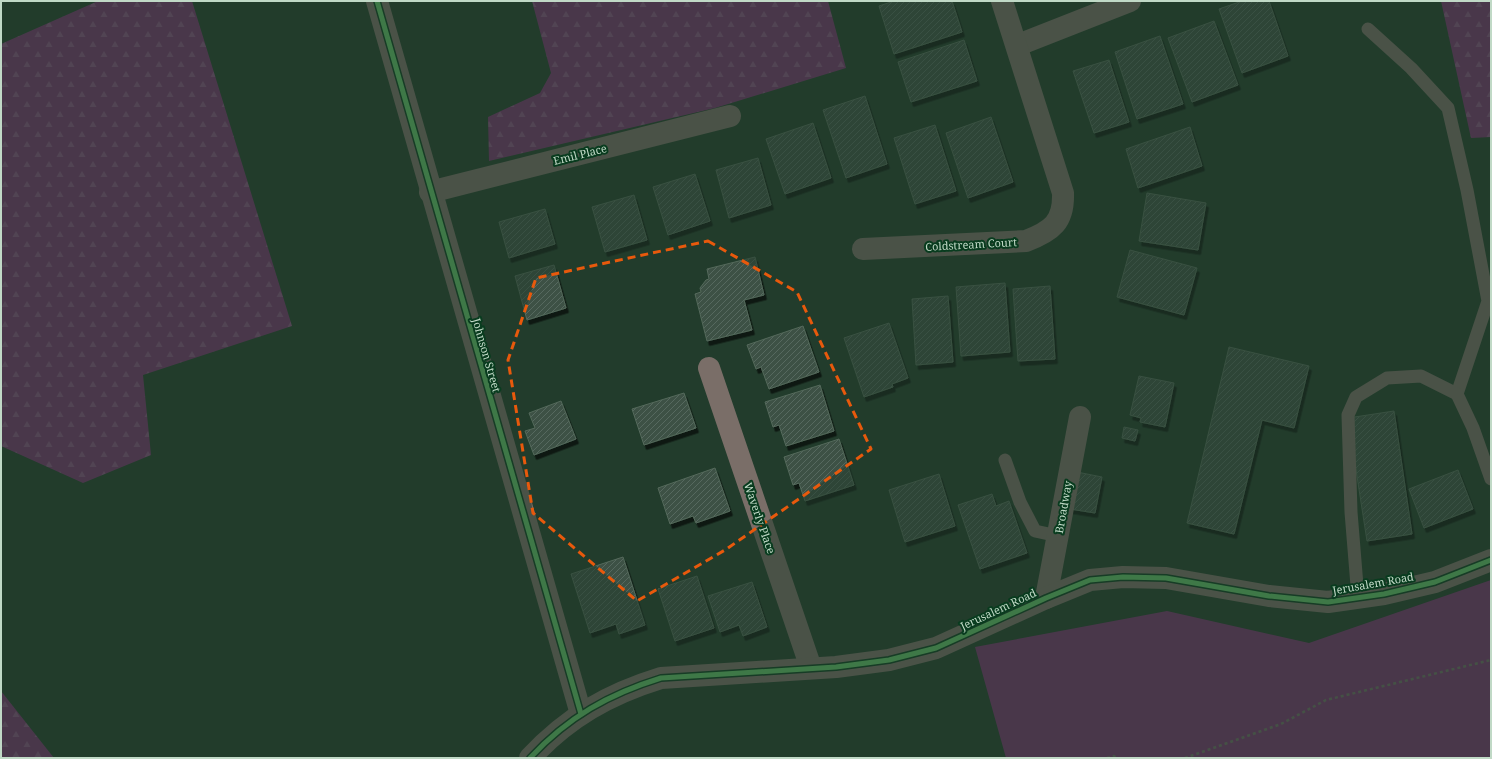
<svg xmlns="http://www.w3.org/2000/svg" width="1492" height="759" font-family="'Noto Serif',serif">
<defs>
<pattern id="forest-firs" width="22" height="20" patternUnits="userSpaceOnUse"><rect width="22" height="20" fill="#793270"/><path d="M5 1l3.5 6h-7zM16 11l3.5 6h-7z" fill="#8a4f83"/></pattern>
<pattern id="building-hatch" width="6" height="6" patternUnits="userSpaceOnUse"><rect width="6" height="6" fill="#3c5144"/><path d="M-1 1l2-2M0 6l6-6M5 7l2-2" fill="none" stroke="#56695e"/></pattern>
<filter id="shadow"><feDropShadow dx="2.5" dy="4.5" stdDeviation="0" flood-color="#0009"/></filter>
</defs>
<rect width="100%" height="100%" fill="#223c2c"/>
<polygon fill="#793270" points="1491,580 1491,758 1006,758 975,647 1167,611 1309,643"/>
<g fill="url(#forest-firs)">
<polygon points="98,1 192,1 292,326 143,375 151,455 83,483 1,446 1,44"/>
<polygon points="532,1 828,1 846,68 715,108 489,161 488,117 540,93 551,73"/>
<polygon points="1441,1 1491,1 1491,137 1471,138"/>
<polygon points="1,691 54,758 1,758"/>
</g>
<g fill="url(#building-hatch)" stroke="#54695b" filter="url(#shadow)">
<polygon points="894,1 952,1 962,32 894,54 879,6"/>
<polygon points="1242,1 1269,1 1288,56 1242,73 1219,9"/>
<polygon points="1214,21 1238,85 1192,102 1168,38"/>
<polygon points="1160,36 1183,104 1137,119 1115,52"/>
<polygon points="964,40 977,81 911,102 898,62"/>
<polygon points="1109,60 1129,122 1094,133 1073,71"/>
<polygon points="865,96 887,164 846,178 823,110"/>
<polygon points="991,117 1013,182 968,198 946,133"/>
<polygon points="813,123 831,178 785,194 766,139"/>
<polygon points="935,125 956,191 915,204 894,138"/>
<polygon points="1190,127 1202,166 1138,188 1126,149"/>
<polygon points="758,158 771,205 729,218 716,170"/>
<polygon points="695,174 710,221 668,235 653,187"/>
<polygon points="1147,193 1206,203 1198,250 1139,241"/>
<polygon points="634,195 647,240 605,252 592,207"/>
<polygon points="545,209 555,244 509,258 499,222"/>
<polygon points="1130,250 1197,268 1184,315 1117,297"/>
<polygon points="755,257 764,295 744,300 752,330 707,341 695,294 701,292 700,288 706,280 709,279 707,269"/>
<polygon points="554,265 566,308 527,320 515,276"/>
<polygon points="1005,283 1010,352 961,356 956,287"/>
<polygon points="1050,286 1055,359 1018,361 1013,289"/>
<polygon points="948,296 953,362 916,365 912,299"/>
<polygon points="889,323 908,378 892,384 893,387 864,397 844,338"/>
<polygon points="803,326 819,372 769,389 761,367 756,369 747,345"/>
<polygon points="1229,347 1309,366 1294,428 1262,420 1234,534 1187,523"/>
<polygon points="1139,376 1174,383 1165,427 1140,422 1141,418 1130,415"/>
<polygon points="820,385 834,431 786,446 779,425 773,427 765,402"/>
<polygon points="684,393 696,428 644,445 632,409"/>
<polygon points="561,401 576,439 534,455 525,431 535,428 529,413"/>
<polygon points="1394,411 1412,534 1367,541 1348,418"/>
<polygon points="1124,427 1138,430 1135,441 1122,438"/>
<polygon points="839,439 854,485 805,501 799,483 793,485 784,457"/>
<polygon points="715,468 730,511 696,523 693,516 670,524 658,488"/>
<polygon points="1458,470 1473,509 1424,528 1409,489"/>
<polygon points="1077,472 1102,477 1095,513 1070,509"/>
<polygon points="939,474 955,526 905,542 889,490"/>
<polygon points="992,494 996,506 1009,501 1027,553 980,569 958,505"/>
<polygon points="623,557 645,625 619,634 616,624 590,633 571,574"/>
<polygon points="697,576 714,628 675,641 658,589"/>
<polygon points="752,582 767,627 743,636 739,625 720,632 708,596"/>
</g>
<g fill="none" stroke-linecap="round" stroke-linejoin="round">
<g stroke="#6e6c64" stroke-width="2.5" stroke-dasharray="3 3" stroke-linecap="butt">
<polyline points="1107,758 1114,756 1116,758"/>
<polyline points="1185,758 1281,724 1326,700 1491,660"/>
</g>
<g stroke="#7a6e68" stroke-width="13">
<polyline points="1368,29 1411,68 1448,108 1467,190 1488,301 1457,394"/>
<polyline points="1005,460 1020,502 1035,531 1058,536"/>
<polyline points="1358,598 1351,512 1348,415 1356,397 1387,378 1421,376 1457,394 1473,428 1491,479"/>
</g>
<g stroke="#7a6e68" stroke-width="22">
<polyline points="377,1 581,714"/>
<polyline points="1018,45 1130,1"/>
<polyline points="430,192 730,116"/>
<path d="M 863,249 L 1026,241 C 1052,231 1064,222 1063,193 L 1002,1"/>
<polyline points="709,368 811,668"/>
<polyline points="1046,598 1080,417"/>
</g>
<path stroke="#7a6e68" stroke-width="22" d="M 530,758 C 568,717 609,694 661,678 L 836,667 L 889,660 L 936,648 L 1046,598 L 1090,580 L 1123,577 L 1166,578 L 1269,596 L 1328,602 L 1384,594 L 1435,582 L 1491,560"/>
<g stroke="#093c1f" stroke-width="8">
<g id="cycleway">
<polyline points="377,1 581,714"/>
<path d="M 530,758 C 568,717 609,694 661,678 L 836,667 L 889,660 L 936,648 L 1046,598 L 1090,580 L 1123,577 L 1166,578 L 1269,596 L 1328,602 L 1384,594 L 1435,582 L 1491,560"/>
</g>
</g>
<use href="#cycleway" stroke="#61c268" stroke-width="5"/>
</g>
<path d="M0 0H1492V759H0ZM 708,241 L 797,292 L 871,449 L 725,550 L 637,601 L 533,513 L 508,360 L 536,278 Z" fill="#223c2c" fill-opacity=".55" fill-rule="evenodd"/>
<path fill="none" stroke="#e8590c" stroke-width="3" stroke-dasharray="8 5" stroke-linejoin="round" d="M 708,241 L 797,292 L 871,449 L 725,550 L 637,601 L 533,513 L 508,360 L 536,278 Z"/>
<g text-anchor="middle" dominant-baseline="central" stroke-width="4" stroke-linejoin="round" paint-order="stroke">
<g font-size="11" fill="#c0d9c6" stroke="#093c1f">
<text transform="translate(580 154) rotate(-14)">Emil Place</text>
<text transform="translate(971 244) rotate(-3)">Coldstream Court</text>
<text transform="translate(487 355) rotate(74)">Johnson Street</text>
<text transform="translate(1063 507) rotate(-80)">Broadway</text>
<text transform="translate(760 518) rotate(71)">Waverly Place</text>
<text transform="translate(1373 583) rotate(-10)">Jerusalem Road</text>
<text transform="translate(998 609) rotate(-25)">Jerusalem Road</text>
</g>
</g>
<rect width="1492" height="759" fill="none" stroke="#c0d9c6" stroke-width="4"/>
</svg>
